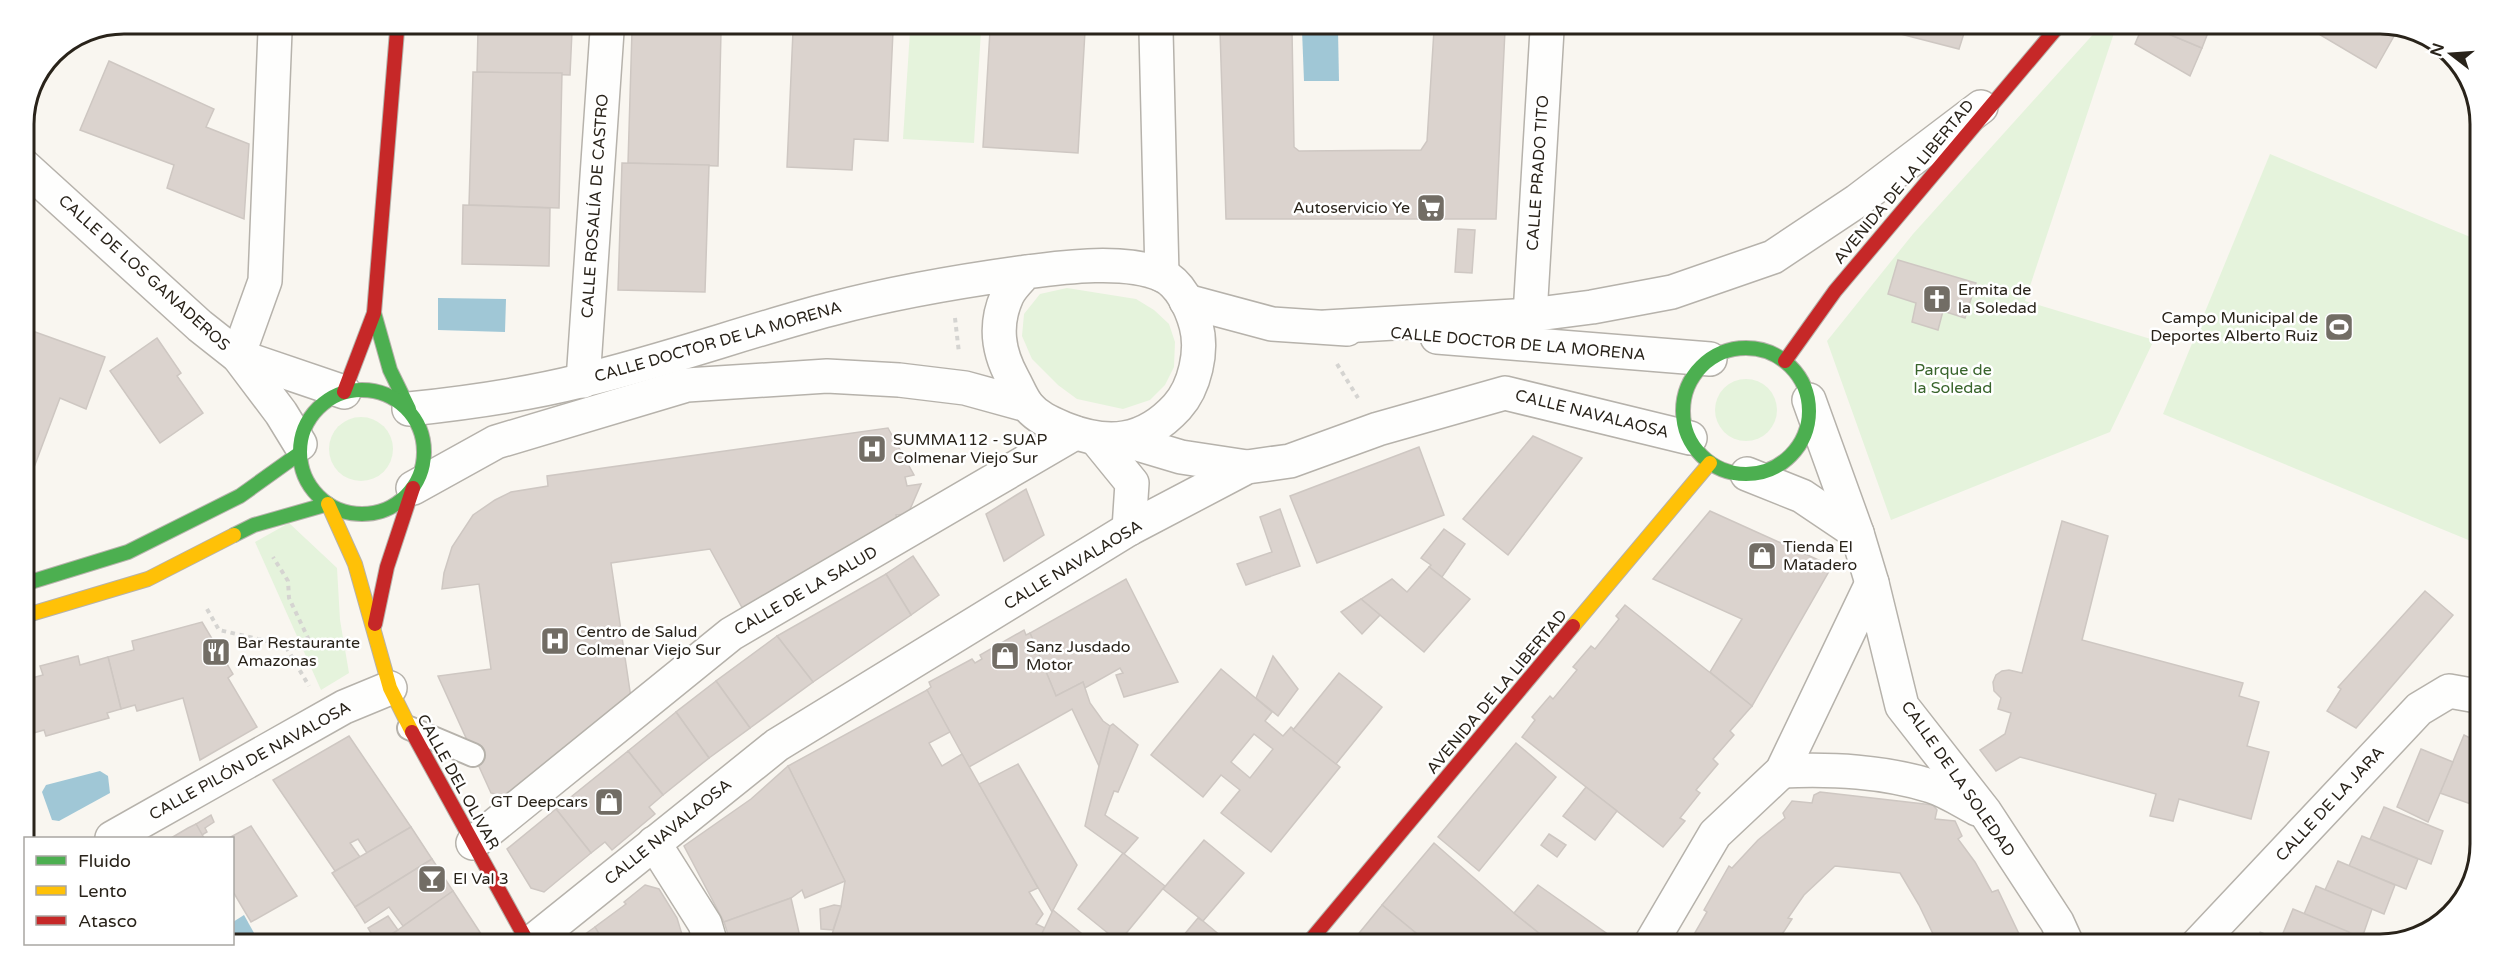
<svg xmlns="http://www.w3.org/2000/svg" width="2505" height="969" font-family="'Varela Round',sans-serif">
<rect width="100%" height="100%" fill="#f9f6f0"/>
<g fill="#e5f3dc">
<polygon points="2097,30 2115,30 2025,301 2154,340 2110,432 1891,520 1827,341 1913,234"/>
<polygon points="910,31 981,31 974,143 903,139"/>
<polygon points="2270,154 2480,241 2478,544 2163,414"/>
<polygon points="1067,288 1136,299 1154,310 1169,324 1175,342 1174,367 1165,385 1150,400 1123,409 1077,399 1058,385 1032,359 1022,336 1024,314 1040,294"/>
<circle cx="1746" cy="410" r="31"/>
<circle cx="361" cy="449" r="32"/>
<polygon points="289,523 337,568 340,620 349,673 321,690 255,542"/>
</g>
<g fill="#a0c7d6">
<polygon points="1302,30 1338,30 1339,81 1304,81"/>
<polygon points="438,298 506,299 505,332 438,330"/>
<polygon points="100,771 108,776 110,793 59,821 52,820 42,792 46,785"/>
<polygon points="244,915 258,940 235,940 233,936 233,922"/>
</g>
<g fill="#dbd3ce" stroke="#cec7c2" stroke-width="1.5" fill-rule="evenodd">
<polygon points="2398,29 2376,68 2312,30"/>
<polygon points="1292,30 1294,147 1299,151 1421,150 1427,141 1434,30 1505,30 1496,219 1226,219 1220,31"/>
<polygon points="1885,30 1965,30 1959,49"/>
<polygon points="2141,30 2159,30 2202,48 2190,76 2135,44"/>
<polygon points="2159,30 2209,30 2202,48"/>
<polygon points="478,31 572,31 570,75 477,72"/>
<polygon points="632,31 721,31 718,166 628,163"/>
<polygon points="793,31 893,31 888,141 854,139 852,170 787,167"/>
<polygon points="990,31 1085,31 1078,153 983,147"/>
<polygon points="109,61 214,109 206,127 249,144 244,219 167,188 174,165 80,130"/>
<polygon points="473,72 562,73 559,208 469,205"/>
<polygon points="622,163 709,165 705,292 618,290"/>
<polygon points="463,205 550,208 549,266 462,264"/>
<polygon points="1458,229 1475,230 1472,273 1455,272"/>
<polygon points="1898,260 1976,283 1965,318 1943,311 1938,330 1912,322 1916,303 1888,294"/>
<polygon points="24,328 105,357 86,409 60,398 24,494"/>
<polygon points="157,338 181,373 177,376 203,413 160,443 110,371"/>
<polygon points="888,428 914,475 905,477 907,486 921,484 908,514 896,515 898,528 745,613 710,549 611,563 631,698 625,698 626,705 504,797 491,793 438,676 491,669 479,584 442,589 444,573 452,547 473,515 495,500 511,492 548,486 547,476"/>
<polygon points="1533,436 1582,458 1508,555 1463,519"/>
<polygon points="1419,447 1444,515 1317,563 1290,496"/>
<polygon points="1026,489 1044,535 1004,561 986,514"/>
<polygon points="1280,509 1300,566 1246,585 1237,564 1272,552 1260,517"/>
<polygon points="1710,511 1832,566 1752,706 1710,672 1742,619 1653,579"/>
<polygon points="2062,521 2108,536 2082,640 2243,683 2239,696 2259,702 2247,746 2269,752 2251,819 2179,799 2173,821 2150,816 2156,794 2020,757 1996,771 1980,750 2005,734 2011,713 1998,709 2001,698 1994,691 1993,682 1996,675 2002,671 2009,670 2022,673"/>
<polygon points="1444,529 1465,544 1442,577 1429,567 1431,565 1421,558"/>
<polygon points="913,556 939,595 911,615 886,574"/>
<polygon points="1429,567 1470,599 1424,652 1361,599 1392,579 1407,592"/>
<polygon points="886,574 911,615 813,682 777,636"/>
<polygon points="1126,579 1178,682 1124,697 1116,675 1123,673 1120,668 1085,688 1083,682 1056,696 1030,633"/>
<polygon points="2425,591 2453,615 2356,728 2327,711 2341,689 2338,687"/>
<polygon points="1361,599 1380,615 1362,634 1341,612"/>
<polygon points="1625,605 1752,706 1730,731 1734,735 1713,759 1718,764 1696,790 1700,793 1680,818 1685,821 1663,847 1522,737 1535,720 1532,717 1550,696 1553,699 1577,670 1573,667 1591,646 1595,649 1619,619 1616,616"/>
<polygon points="202,622 233,674 228,678 257,727 200,760 183,698 137,711 135,705 121,709 108,657 134,650 132,641"/>
<polygon points="1024,630 1026,635 1030,633 1056,696 1083,682 1090,703 1103,721 1110,726 1099,766 1072,709 969,767 962,754 927,690 931,687 929,682 972,659 975,663 982,659 980,655"/>
<polygon points="777,636 813,682 750,728 716,681"/>
<polygon points="78,656 80,665 108,657 121,709 107,713 109,718 46,736 44,730 30,734 24,714 24,680 43,675 40,666"/>
<polygon points="1273,656 1298,689 1278,716 1256,698"/>
<path d="M 1221,669 L 1272,712 L 1265,721 L 1283,736 L 1291,727 L 1340,767 L 1271,852 L 1221,813 L 1240,790 L 1221,775 L 1203,797 L 1151,755 ZM 1254,734 L 1273,749 L 1250,778 L 1231,762 Z"/>
<polygon points="1339,673 1382,707 1336,764 1293,730"/>
<polygon points="716,681 750,728 709,758 676,712"/>
<polygon points="927,690 950,732 929,743 942,766 962,754 1038,888 1029,892 1043,914 1036,924 1045,928 1038,942 830,941 841,906 845,881 788,766"/>
<polygon points="676,712 709,758 663,795 628,751"/>
<polygon points="24,714 30,734 24,736"/>
<polygon points="1113,724 1138,745 1118,792 1114,791 1105,815 1138,838 1124,854 1085,826 1099,766 1110,726"/>
<polygon points="2464,735 2476,741 2476,790 2471,804 2440,793"/>
<polygon points="349,736 411,827 367,853 358,839 350,843 360,857 335,871 273,780"/>
<polygon points="1516,743 1556,777 1479,871 1438,837"/>
<polygon points="2421,749 2453,762 2428,822 2397,807"/>
<polygon points="628,751 663,795 649,807 655,814 612,850 605,842 591,853 556,809"/>
<polygon points="1018,764 1077,865 1052,912 979,784"/>
<polygon points="788,766 845,881 805,898 802,890 791,898 724,922 684,846 751,799"/>
<polygon points="1586,787 1617,811 1595,840 1563,816"/>
<polygon points="1820,792 1933,805 1937,810 1935,819 1955,821 1962,836 1958,839 1975,862 1992,892 1998,890 2019,934 2015,936 2018,944 1932,944 1930,938 1934,936 1919,905 1900,873 1835,866 1804,895 1788,918 1792,919 1779,939 1775,937 1772,944 1689,943 1707,912 1704,910 1729,866 1732,868 1758,840 1785,818 1783,813 1792,801 1812,803 1814,795"/>
<polygon points="2384,807 2443,831 2431,864 2370,839"/>
<polygon points="556,809 591,853 544,892 531,888 507,849"/>
<polygon points="211,815 214,822 205,828 207,832 202,835 196,824"/>
<polygon points="196,824 204,838 171,838 188,828"/>
<polygon points="251,826 297,896 251,922 232,890 232,838 229,838"/>
<polygon points="411,827 432,859 355,907 332,873"/>
<polygon points="1549,834 1566,845 1557,857 1541,845"/>
<polygon points="2362,836 2418,859 2406,889 2349,866"/>
<polygon points="1204,840 1244,873 1203,921 1163,889"/>
<polygon points="1434,843 1514,913 1544,937 1539,943 1428,943 1382,905"/>
<polygon points="1123,853 1165,886 1119,942 1078,909"/>
<polygon points="432,859 453,891 403,926 389,907 365,923 355,907"/>
<polygon points="2338,861 2395,885 2384,914 2325,890"/>
<polygon points="645,885 659,889 677,918 684,941 603,941 595,927 626,904 624,902"/>
<polygon points="1538,885 1616,940 1614,943 1555,943 1544,937 1514,913"/>
<polygon points="2316,886 2372,909 2362,938 2304,914"/>
<polygon points="453,891 485,940 386,940 385,939"/>
<polygon points="791,898 801,941 730,941 724,922"/>
<polygon points="834,905 841,906 833,930 821,929 820,909"/>
<polygon points="1382,905 1428,943 1351,943"/>
<polygon points="2293,909 2349,932 2345,945 2298,945 2281,938"/>
<polygon points="1053,910 1092,942 1038,942"/>
<polygon points="388,916 398,930 382,940 375,940 368,928"/>
<polygon points="1198,918 1203,921 1228,942 1178,942"/>
<polygon points="595,927 603,941 576,941 588,932"/>
</g>
<g fill="none" stroke-linecap="round" stroke-linejoin="round">
<g stroke="#b6b2ab" stroke-width="26">
<polyline id="lane" points="409,728 473,755"/>
</g>
<g stroke="#b6b2ab" stroke-width="36">
<g id="street">
<polyline points="1156,31 1162,275"/>
<polyline points="24,166 200,326 238,356 281,413 300,444"/>
<polyline points="1186,301 1272,324 1347,329"/>
<polyline points="1530,315 1547,30"/>
<polyline points="1326,327 1530,315 1592,307 1672,292 1773,257 1857,201 1981,107"/>
<polyline points="1437,337 1710,359"/>
<polyline points="238,356 265,281 275,31"/>
<polyline points="238,356 344,392"/>
<polyline points="583,381 607,31"/>
<polyline points="1809,400 1857,533 1872,583 1902,706 1985,812 2057,922 2067,944"/>
<path d="M 409,409 C 466,403 524,395 580,381 C 665,361 747,331 831,309 C 895,292 960,281 1026,272 C 1064,267 1126,259 1162,275 C 1180,283 1191,307 1196,325 C 1203,351 1195,387 1177,407 C 1144,443 1108,446 1065,429 C 1051,423 1038,418 1028,406 C 1022,399 1018,388 1013,379 C 998,352 994,325 1007,296 C 1011,287 1019,280 1026,272"/>
<polyline points="1097,440 1132,483 1129,529"/>
<polyline points="1124,440 1181,457 1247,467"/>
<polyline points="1747,474 1802,496 1857,533"/>
<polyline points="413,488 496,442 687,385 827,376 899,380 965,388 1027,405"/>
<path d="M 1782,771 C 1833,769 1882,771 1931,786 C 1947,791 1962,801 1977,809"/>
<polyline points="112,838 344,707 390,688"/>
<polyline points="473,843 731,634 1075,433"/>
<polyline points="654,843 705,924 710,941"/>
<polyline points="533,941 777,745 1129,529 1247,467 1290,461 1378,429 1505,393 1690,438"/>
<polyline points="1651,943 1715,834 1782,771 1872,583"/>
<polyline points="2197,945 2419,709 2449,691 2477,696"/>
</g>
</g>
<g stroke="#b6b2ab" stroke-width="16">
<g id="fast">
<polyline points="374,313 390,370 409,409"/>
<circle cx="1746" cy="411" r="63"/>
<circle cx="362" cy="452" r="62"/>
<polyline points="234,535 254,525 328,504"/>
<polyline points="24,584 128,552 240,496 300,453"/>
</g>
</g>
<g stroke="#b6b2ab" stroke-width="16">
<g id="slow">
<polyline points="328,504 355,564 390,688 412,732"/>
<polyline points="24,616 148,579 234,535"/>
<polyline points="1573,626 1710,463"/>
</g>
</g>
<g stroke="#b6b2ab" stroke-width="16">
<g id="jam">
<polyline points="1785,361 1835,291 2055,30"/>
<polyline points="344,392 374,313 397,31"/>
<polyline points="375,624 387,567 413,488"/>
<polyline points="412,732 527,941"/>
<polyline points="1309,942 1573,626"/>
</g>
</g>
<g stroke="#d5d4d1" stroke-width="4" stroke-dasharray="4.5 4.5" stroke-linecap="butt">
<polyline points="955,318 959,353"/>
<polyline points="1337,364 1358,398"/>
<polyline points="207,609 219,630 297,648 308,638 289,598 288,581 273,557"/>
<polyline points="286,647 309,686"/>
<polyline points="2259,933 2288,945"/>
</g>
<use href="#lane" stroke="#fefefd" stroke-width="22"/>
<use href="#street" stroke="#fefefd" stroke-width="33"/>
<use href="#fast" stroke="#4caf50" stroke-width="14"/>
<use href="#slow" stroke="#ffc107" stroke-width="14"/>
<use href="#jam" stroke="#c62828" stroke-width="14"/>
</g>
<defs>
<g id="supermarket-square" transform="scale(1.5)"><rect x="-9" y="-9" width="18" height="18" rx="4" fill="#726d65" stroke="#fff"/><path d="M-6-5.5h2.5l.6 2H6L4.5 2H-2.5L-4.4-4H-6ZM-1.5 3.2a1.3 1.3 0 1 0 .1 0ZM3 3.2a1.3 1.3 0 1 0 .1 0Z" fill="#fff"/></g>
<g id="church-square" transform="scale(1.5)"><rect x="-9" y="-9" width="18" height="18" rx="4" fill="#726d65" stroke="#fff"/><path d="M-1.2-6h2.4v3.5h3.3v2.4h-3.3V6h-2.4V-.1h-3.3v-2.4h3.3Z" fill="#fff"/></g>
<g id="stadium-square" transform="scale(1.5)"><rect x="-9" y="-9" width="18" height="18" rx="4" fill="#726d65" stroke="#fff"/><path d="M0-5a6.5 5 0 1 0 0 10a6.5 5 0 1 0 0-10ZM-3.5-1.8h7v3.6h-7Z" fill="#fff"/></g>
<g id="hospital-square" transform="scale(1.5)"><rect x="-9" y="-9" width="18" height="18" rx="4" fill="#726d65" stroke="#fff"/><path d="M-5-5h3v3.5h4V-5h3V5h-3V1.5h-4V5h-3Z" fill="#fff"/></g>
<g id="shop-square" transform="scale(1.5)"><rect x="-9" y="-9" width="18" height="18" rx="4" fill="#726d65" stroke="#fff"/><path d="M-5-2.5h2.3a2.7 3.5 0 0 1 5.4 0H5L5.5 6h-11ZM-1.5-2.5h3a1.5 2.3 0 0 0-3 0Z" fill="#fff"/></g>
<g id="restaurant-square" transform="scale(1.5)"><rect x="-9" y="-9" width="18" height="18" rx="4" fill="#726d65" stroke="#fff"/><path d="M-5-6h1v4h1v-4h1v4h1v-4h1v5L-1.5 .5V6h-2V.5L-5-1ZM5-6V6H3V1.5H1.5Q1.5-4 5-6Z" fill="#fff"/></g>
<g id="bar-square" transform="scale(1.5)"><rect x="-9" y="-9" width="18" height="18" rx="4" fill="#726d65" stroke="#fff"/><path d="M-6-5H6L.8 .8V4.5H3.5V6h-7V4.5H-.8V.8Z" fill="#fff"/></g>
</defs>
<g fill-rule="evenodd">
<use href="#supermarket-square" x="1431" y="208"/>
<use href="#church-square" x="1937" y="299"/>
<use href="#stadium-square" x="2339" y="327"/>
<use href="#hospital-square" x="872" y="449"/>
<use href="#shop-square" x="1762" y="556"/>
<use href="#hospital-square" x="555" y="641"/>
<use href="#restaurant-square" x="216" y="652"/>
<use href="#shop-square" x="1005" y="656"/>
<use href="#shop-square" x="609" y="802"/>
<use href="#bar-square" x="432" y="879"/>
</g>
<g text-anchor="middle" dominant-baseline="central" stroke-width="5" stroke-linejoin="round" paint-order="stroke">
<g font-size="16" fill="#29231a" stroke="#fff">
<text transform="translate(1538 173) rotate(-86)">CALLE PRADO TITO</text>
<text transform="translate(1904 182) rotate(-50)">AVENIDA DE LA LIBERTAD</text>
<text transform="translate(595 206) rotate(-86)">CALLE ROSALÍA DE CASTRO</text>
<text transform="translate(144 273) rotate(42)">CALLE DE LOS GANADEROS</text>
<text transform="translate(718 342) rotate(-16)">CALLE DOCTOR DE LA MORENA</text>
<text transform="translate(1518 344) rotate(5)">CALLE DOCTOR DE LA MORENA</text>
<text transform="translate(1592 414) rotate(14)">CALLE NAVALAOSA</text>
<text transform="translate(1073 565) rotate(-31)">CALLE NAVALAOSA</text>
<text transform="translate(806 591) rotate(-30)">CALLE DE LA SALUD</text>
<text transform="translate(1497 692) rotate(-50)">AVENIDA DE LA LIBERTAD</text>
<text transform="translate(250 761) rotate(-29)">CALLE PILÓN DE NAVALOSA</text>
<text transform="translate(1958 779) rotate(55)">CALLE DE LA SOLEDAD</text>
<text transform="translate(458 782) rotate(61)">CALLE DEL OLIVAR</text>
<text transform="translate(2330 804) rotate(-47)">CALLE DE LA JARA</text>
<text transform="translate(668 832) rotate(-39)">CALLE NAVALAOSA</text>
</g>
<g font-size="16" fill="#29231a" stroke="#fff" text-anchor="start">
<text x="1410" y="208" text-anchor="end">Autoservicio Ye</text>
<text x="1958" y="290">Ermita de<tspan x="1958" dy="18">la Soledad</tspan></text>
<text x="2318" y="318" text-anchor="end">Campo Municipal de<tspan x="2318" dy="18">Deportes Alberto Ruiz</tspan></text>
<text x="893" y="440">SUMMA112 - SUAP<tspan x="893" dy="18">Colmenar Viejo Sur</tspan></text>
<text x="1783" y="547">Tienda El<tspan x="1783" dy="18">Matadero</tspan></text>
<text x="576" y="632">Centro de Salud<tspan x="576" dy="18">Colmenar Viejo Sur</tspan></text>
<text x="237" y="643">Bar Restaurante<tspan x="237" dy="18">Amazonas</tspan></text>
<text x="1026" y="647">Sanz Jusdado<tspan x="1026" dy="18">Motor</tspan></text>
<text x="588" y="802" text-anchor="end">GT Deepcars</text>
<text x="453" y="879">El Val 3</text>
</g>
<g font-size="16" fill="#38642b" stroke="#fff">
<text x="1953" y="370">Parque de<tspan x="1953" dy="18">la Soledad</tspan></text>
</g>
</g>
<path d="M0 0H2505V969H0ZM124 34H2380A90 90 0 0 1 2470 124V844A90 90 0 0 1 2380 934H124A90 90 0 0 1 34 844V124A90 90 0 0 1 124 34Z" fill="#fff" fill-rule="evenodd"/>
<path fill="none" stroke="#29231a" stroke-width="3" d="M124 34H2380A90 90 0 0 1 2470 124V844A90 90 0 0 1 2380 934H124A90 90 0 0 1 34 844V124A90 90 0 0 1 124 34Z"/>
<rect x="24" y="837" width="210" height="108" fill="#ffffff" stroke="#a9a7a3" stroke-width="1.5"/>
<rect x="36" y="856" width="30" height="9" fill="#4caf50" stroke="#a9a7a3" stroke-width="1.5"/>
<text x="78" y="867" font-size="18" fill="#29231a">Fluido</text>
<rect x="36" y="886" width="30" height="9" fill="#ffc107" stroke="#a9a7a3" stroke-width="1.5"/>
<text x="78" y="897" font-size="18" fill="#29231a">Lento</text>
<rect x="36" y="916" width="30" height="9" fill="#c62828" stroke="#a9a7a3" stroke-width="1.5"/>
<text x="78" y="927" font-size="18" fill="#29231a">Atasco</text>
<g transform="translate(2451 54) rotate(287)" stroke="#ffffff" stroke-width="4.5" paint-order="stroke">
<path d="M0-4.5L10 22L0 15L-10 22Z" fill="#29231a"/>
<text y="-9" font-size="16" font-weight="bold" text-anchor="middle" fill="#29231a">N</text>
</g>
</svg>
